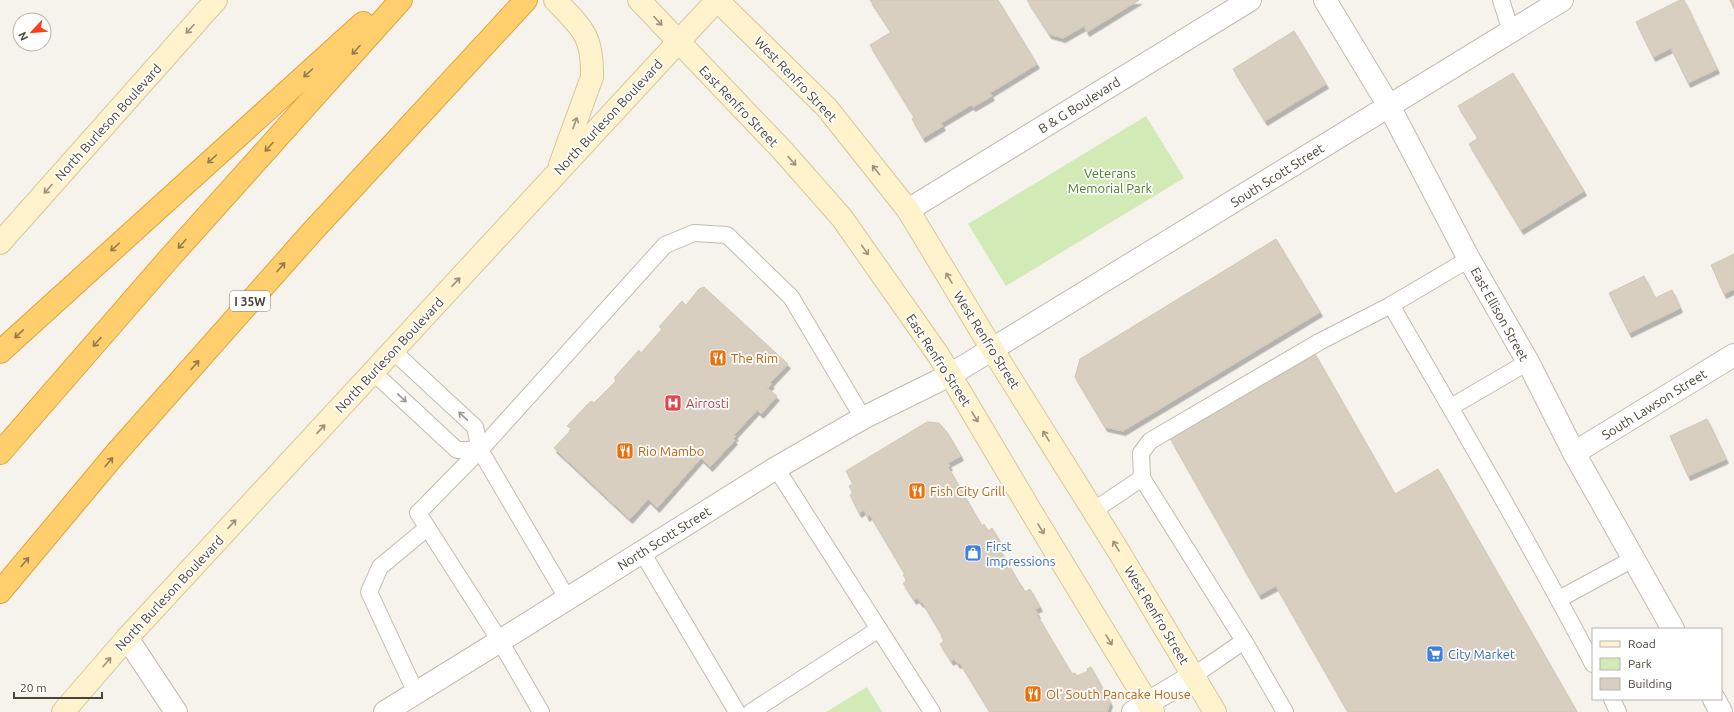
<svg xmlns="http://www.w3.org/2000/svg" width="1734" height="712" font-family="Ubuntu,sans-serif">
<defs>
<filter id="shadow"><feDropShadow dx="2.5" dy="4.5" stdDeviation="0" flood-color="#0004"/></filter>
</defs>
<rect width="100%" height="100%" fill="#f6f3ec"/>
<g fill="#d2eab5">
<polygon points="1146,116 1184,178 1006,286 968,224"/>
<polygon points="867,687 882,712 826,712"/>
</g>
<g fill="#d8cfc1" stroke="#d3c7b4" filter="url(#shadow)">
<polygon points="870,0 998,0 1037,64 990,93 992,96 973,107 971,105 941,123 943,126 923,138 912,119 914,117 870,45 891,32"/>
<polygon points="1027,0 1139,0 1087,32 1084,26 1063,38 1049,34"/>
<polygon points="1680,0 1684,0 1717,69 1688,83 1671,48 1653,57 1636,22"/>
<polygon points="1730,0 1734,0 1734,9"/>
<polygon points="1294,31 1326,84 1265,121 1233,69"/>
<polygon points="1513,73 1584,191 1521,230 1469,144 1478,138 1458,106"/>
<polygon points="1276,239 1320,312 1123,431 1105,427 1075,377 1080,359"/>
<polygon points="1734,254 1734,289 1724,294 1711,265"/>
<polygon points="1644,276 1655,298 1672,290 1680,308 1629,333 1609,293"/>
<polygon points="704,287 788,364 770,383 772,384 767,388 777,396 761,414 757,410 734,435 736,436 733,438 735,440 710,467 701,458 657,508 648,499 630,519 554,448 572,429 567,426 591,401 594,403 616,381 614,378 639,350 641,353 662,329 659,327 682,301 686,305 699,289"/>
<polygon points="1315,354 1395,494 1438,469 1577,712 1348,712 1276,586 1259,595 1170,438"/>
<polygon points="1707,419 1726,459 1688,476 1670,436"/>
<polygon points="927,422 939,423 947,432 961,456 948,463 950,466 948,467 982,526 984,524 988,531 992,528 1003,546 999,548 1021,586 1022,586 1025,592 1030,589 1040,607 1035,609 1038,614 1037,615 1072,674 1075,673 1077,676 1088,671 1087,669 1091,667 1110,702 1107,712 990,712 960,663 958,664 954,659 951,661 940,644 944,641 941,636 942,635 922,602 921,603 917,598 914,600 903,583 907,581 903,575 905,574 870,515 867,517 864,510 859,513 850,495 853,493 849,486 853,484 846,471"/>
</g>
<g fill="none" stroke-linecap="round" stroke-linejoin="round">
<g stroke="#c2bbae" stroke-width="18">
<g id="lane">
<polyline points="1501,0 1511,31"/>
<path d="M 1469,259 L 1391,305 C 1460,424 1529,542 1593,664"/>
<polyline points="393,351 475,427 480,450 567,598"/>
<polyline points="373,372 457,450 480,450"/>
<polyline points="1451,407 1528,362"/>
<polyline points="776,468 932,712"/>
<polyline points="1142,478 1141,453 1150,441 1319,342 1391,305"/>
<polyline points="1093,511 1142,478 1244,641 1285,712"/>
<polyline points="642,552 737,712"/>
<polyline points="1559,599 1633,559"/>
<polyline points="1193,676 1244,641"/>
<polyline points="416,693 369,592 380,567 427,528"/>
<polyline points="1612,699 1618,712"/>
<polyline points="541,712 500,641 418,513 480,450 665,245 694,233 727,235 791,297 863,418"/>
<polyline points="751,712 879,629"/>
</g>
</g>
<g stroke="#c2bbae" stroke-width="24">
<g id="street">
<polyline points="1325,0 1389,106 1469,259 1528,362 1574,453 1673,629"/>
<polyline points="908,210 1250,0"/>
<polyline points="1574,453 1734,355"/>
<polyline points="127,638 176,712"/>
<polyline points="1714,699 1721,712"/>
<polyline points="385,712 500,641 776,468 863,418 950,375 1562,0"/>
<polyline points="1133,712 1193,676"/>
</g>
</g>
<g stroke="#d6c79b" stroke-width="24">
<g id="secondary">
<path d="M 555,0 C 582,28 593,35 592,77 L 560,165"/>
<polyline points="639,0 783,151 842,218 939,356 1032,513 1153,712"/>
<polyline points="717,0 827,108 908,210 992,349 1116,547 1215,712"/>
<polyline points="0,243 216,0"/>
<polyline points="63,712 127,638 717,0"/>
</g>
</g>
<g stroke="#e0a43c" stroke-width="24">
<g id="highway">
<polyline points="0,352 363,23"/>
<polyline points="0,453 173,254 401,0"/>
<polyline points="0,592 117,452 310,234 526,0"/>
</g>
</g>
<use href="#lane" stroke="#fff" stroke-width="16"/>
<use href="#street" stroke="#fff" stroke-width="22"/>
<use href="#secondary" stroke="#fff3cd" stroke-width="22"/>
<use href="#highway" stroke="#ffcf6e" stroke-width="22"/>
</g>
<defs><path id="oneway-shaft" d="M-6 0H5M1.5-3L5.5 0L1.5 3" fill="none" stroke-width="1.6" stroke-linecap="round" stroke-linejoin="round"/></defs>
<g stroke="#9c937c">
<use href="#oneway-shaft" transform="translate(658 21) rotate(48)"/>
<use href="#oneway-shaft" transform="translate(190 29) rotate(132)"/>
<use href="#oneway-shaft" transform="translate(575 123) rotate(-70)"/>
<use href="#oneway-shaft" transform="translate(792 161) rotate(48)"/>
<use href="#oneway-shaft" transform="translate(876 170) rotate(-128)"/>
<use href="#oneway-shaft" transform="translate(48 189) rotate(132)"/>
<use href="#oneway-shaft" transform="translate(865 250) rotate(55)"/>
<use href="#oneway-shaft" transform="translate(949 278) rotate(-121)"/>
<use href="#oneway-shaft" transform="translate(456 282) rotate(-47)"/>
<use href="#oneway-shaft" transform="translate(975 417) rotate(59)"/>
<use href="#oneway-shaft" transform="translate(321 429) rotate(-47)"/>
<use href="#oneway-shaft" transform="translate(1046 436) rotate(-122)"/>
<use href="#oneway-shaft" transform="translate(232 524) rotate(-47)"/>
<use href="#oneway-shaft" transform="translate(1041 529) rotate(59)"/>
<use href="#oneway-shaft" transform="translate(1116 546) rotate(-121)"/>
<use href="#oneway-shaft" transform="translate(1109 640) rotate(59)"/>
<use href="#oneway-shaft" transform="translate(107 662) rotate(-49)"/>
</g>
<g stroke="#937c4e">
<use href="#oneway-shaft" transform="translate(356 50) rotate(132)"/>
<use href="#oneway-shaft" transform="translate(308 73) rotate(138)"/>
<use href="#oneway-shaft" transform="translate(269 147) rotate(132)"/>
<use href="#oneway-shaft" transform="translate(212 159) rotate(138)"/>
<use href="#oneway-shaft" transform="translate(182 244) rotate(132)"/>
<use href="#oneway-shaft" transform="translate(115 247) rotate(138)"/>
<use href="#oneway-shaft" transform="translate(281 267) rotate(-49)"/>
<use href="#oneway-shaft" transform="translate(19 334) rotate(137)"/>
<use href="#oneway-shaft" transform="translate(97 342) rotate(131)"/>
<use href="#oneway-shaft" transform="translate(195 365) rotate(-49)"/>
<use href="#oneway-shaft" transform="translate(109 462) rotate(-50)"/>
<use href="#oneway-shaft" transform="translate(25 562) rotate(-50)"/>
</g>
<g stroke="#9c9892">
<use href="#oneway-shaft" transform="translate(402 398) rotate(43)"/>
<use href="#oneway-shaft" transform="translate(463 416) rotate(-137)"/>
</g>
<defs>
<g id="restaurant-square" transform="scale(0.9)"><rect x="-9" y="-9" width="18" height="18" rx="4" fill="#e8710a" stroke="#fff"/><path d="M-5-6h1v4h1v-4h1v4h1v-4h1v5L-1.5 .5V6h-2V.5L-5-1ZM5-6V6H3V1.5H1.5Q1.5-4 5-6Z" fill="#fff"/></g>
<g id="hospital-square" transform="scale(0.9)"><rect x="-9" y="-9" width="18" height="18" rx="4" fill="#e0444e" stroke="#fff"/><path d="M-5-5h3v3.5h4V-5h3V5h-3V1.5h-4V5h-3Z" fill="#fff"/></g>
<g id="shop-square" transform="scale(0.9)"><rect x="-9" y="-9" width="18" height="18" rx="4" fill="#3f7fe0" stroke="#fff"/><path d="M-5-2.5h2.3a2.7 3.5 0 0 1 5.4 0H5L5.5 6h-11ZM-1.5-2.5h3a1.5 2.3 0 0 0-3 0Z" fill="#fff"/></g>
<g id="supermarket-square" transform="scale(0.9)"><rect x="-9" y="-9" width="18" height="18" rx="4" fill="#3f7fe0" stroke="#fff"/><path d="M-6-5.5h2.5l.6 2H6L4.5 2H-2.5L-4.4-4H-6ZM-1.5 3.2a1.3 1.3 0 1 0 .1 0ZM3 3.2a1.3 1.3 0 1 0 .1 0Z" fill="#fff"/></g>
</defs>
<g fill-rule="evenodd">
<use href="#restaurant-square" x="718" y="358"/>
<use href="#hospital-square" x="673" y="403"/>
<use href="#restaurant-square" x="625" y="451"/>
<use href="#restaurant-square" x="917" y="491"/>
<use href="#shop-square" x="973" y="553"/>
<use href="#supermarket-square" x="1435" y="654"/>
<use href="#restaurant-square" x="1033" y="694"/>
</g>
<g text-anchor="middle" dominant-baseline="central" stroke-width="3.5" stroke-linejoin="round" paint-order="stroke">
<rect fill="#fff" stroke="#817c74" stroke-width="1" x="230" y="291" width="40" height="20" rx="3"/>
<g font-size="12" font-weight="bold" fill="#4b4439">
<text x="250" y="301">I 35W</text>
</g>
<g font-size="13" fill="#4b4439" stroke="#fff">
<text transform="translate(796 79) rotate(46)">West Renfro Street</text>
<text transform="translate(1079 105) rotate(-32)">B &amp; G Boulevard</text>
<text transform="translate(739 106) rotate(46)">East Renfro Street</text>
<text transform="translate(608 117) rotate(-47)">North Burleson Boulevard</text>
<text transform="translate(108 122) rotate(-48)">North Burleson Boulevard</text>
<text transform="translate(1277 175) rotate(-32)">South Scott Street</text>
<text transform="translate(1500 314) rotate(61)">East Ellison Street</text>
<text transform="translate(987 340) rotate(58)">West Renfro Street</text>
<text transform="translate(389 355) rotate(-47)">North Burleson Boulevard</text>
<text transform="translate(939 360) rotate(57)">East Renfro Street</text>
<text transform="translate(1654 404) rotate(-32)">South Lawson Street</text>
<text transform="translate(664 538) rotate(-32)">North Scott Street</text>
<text transform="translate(169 593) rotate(-47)">North Burleson Boulevard</text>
<text transform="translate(1157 615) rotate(59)">West Renfro Street</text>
</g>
<g font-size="13" fill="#4a7f2a" stroke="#fff">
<text x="1110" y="173">Veterans<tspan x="1110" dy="15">Memorial Park</tspan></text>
</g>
<g font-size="13" fill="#c56008" stroke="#fff" text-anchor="start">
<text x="731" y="358">The Rim</text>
<text x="638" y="451">Rio Mambo</text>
<text x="930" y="491">Fish City Grill</text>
<text x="1046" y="694">Ol' South Pancake House</text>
</g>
<g font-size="13" fill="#be3a42" stroke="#fff" text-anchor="start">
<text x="686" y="403">Airrosti</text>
</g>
<g font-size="13" fill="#366cbe" stroke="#fff" text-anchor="start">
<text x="986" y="546">First<tspan x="986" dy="15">Impressions</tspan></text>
<text x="1448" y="654">City Market</text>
</g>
</g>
<rect x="1592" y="628" width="130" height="72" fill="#ffffff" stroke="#b7b4b0"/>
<rect x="1600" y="641" width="20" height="6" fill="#fff3cd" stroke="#b7b4b0"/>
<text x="1628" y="648" font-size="12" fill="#4b4439">Road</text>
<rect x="1600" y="658" width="20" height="12" fill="#d2eab5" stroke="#b7b4b0"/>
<text x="1628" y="668" font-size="12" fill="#4b4439">Park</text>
<rect x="1600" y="678" width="20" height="12" fill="#d8cfc1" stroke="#b7b4b0"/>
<text x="1628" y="688" font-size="12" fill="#4b4439">Building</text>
<g transform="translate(32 32) rotate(244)"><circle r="19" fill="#ffffff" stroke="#b7b4b0"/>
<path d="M0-3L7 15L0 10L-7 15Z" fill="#fc3f1d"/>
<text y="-6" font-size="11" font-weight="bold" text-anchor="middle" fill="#4b4439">N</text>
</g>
<path d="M14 692v6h88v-6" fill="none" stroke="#4b4439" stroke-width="2"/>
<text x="20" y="692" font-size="12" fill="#4b4439" stroke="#ffffff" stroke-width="3" paint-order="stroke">20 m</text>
</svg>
